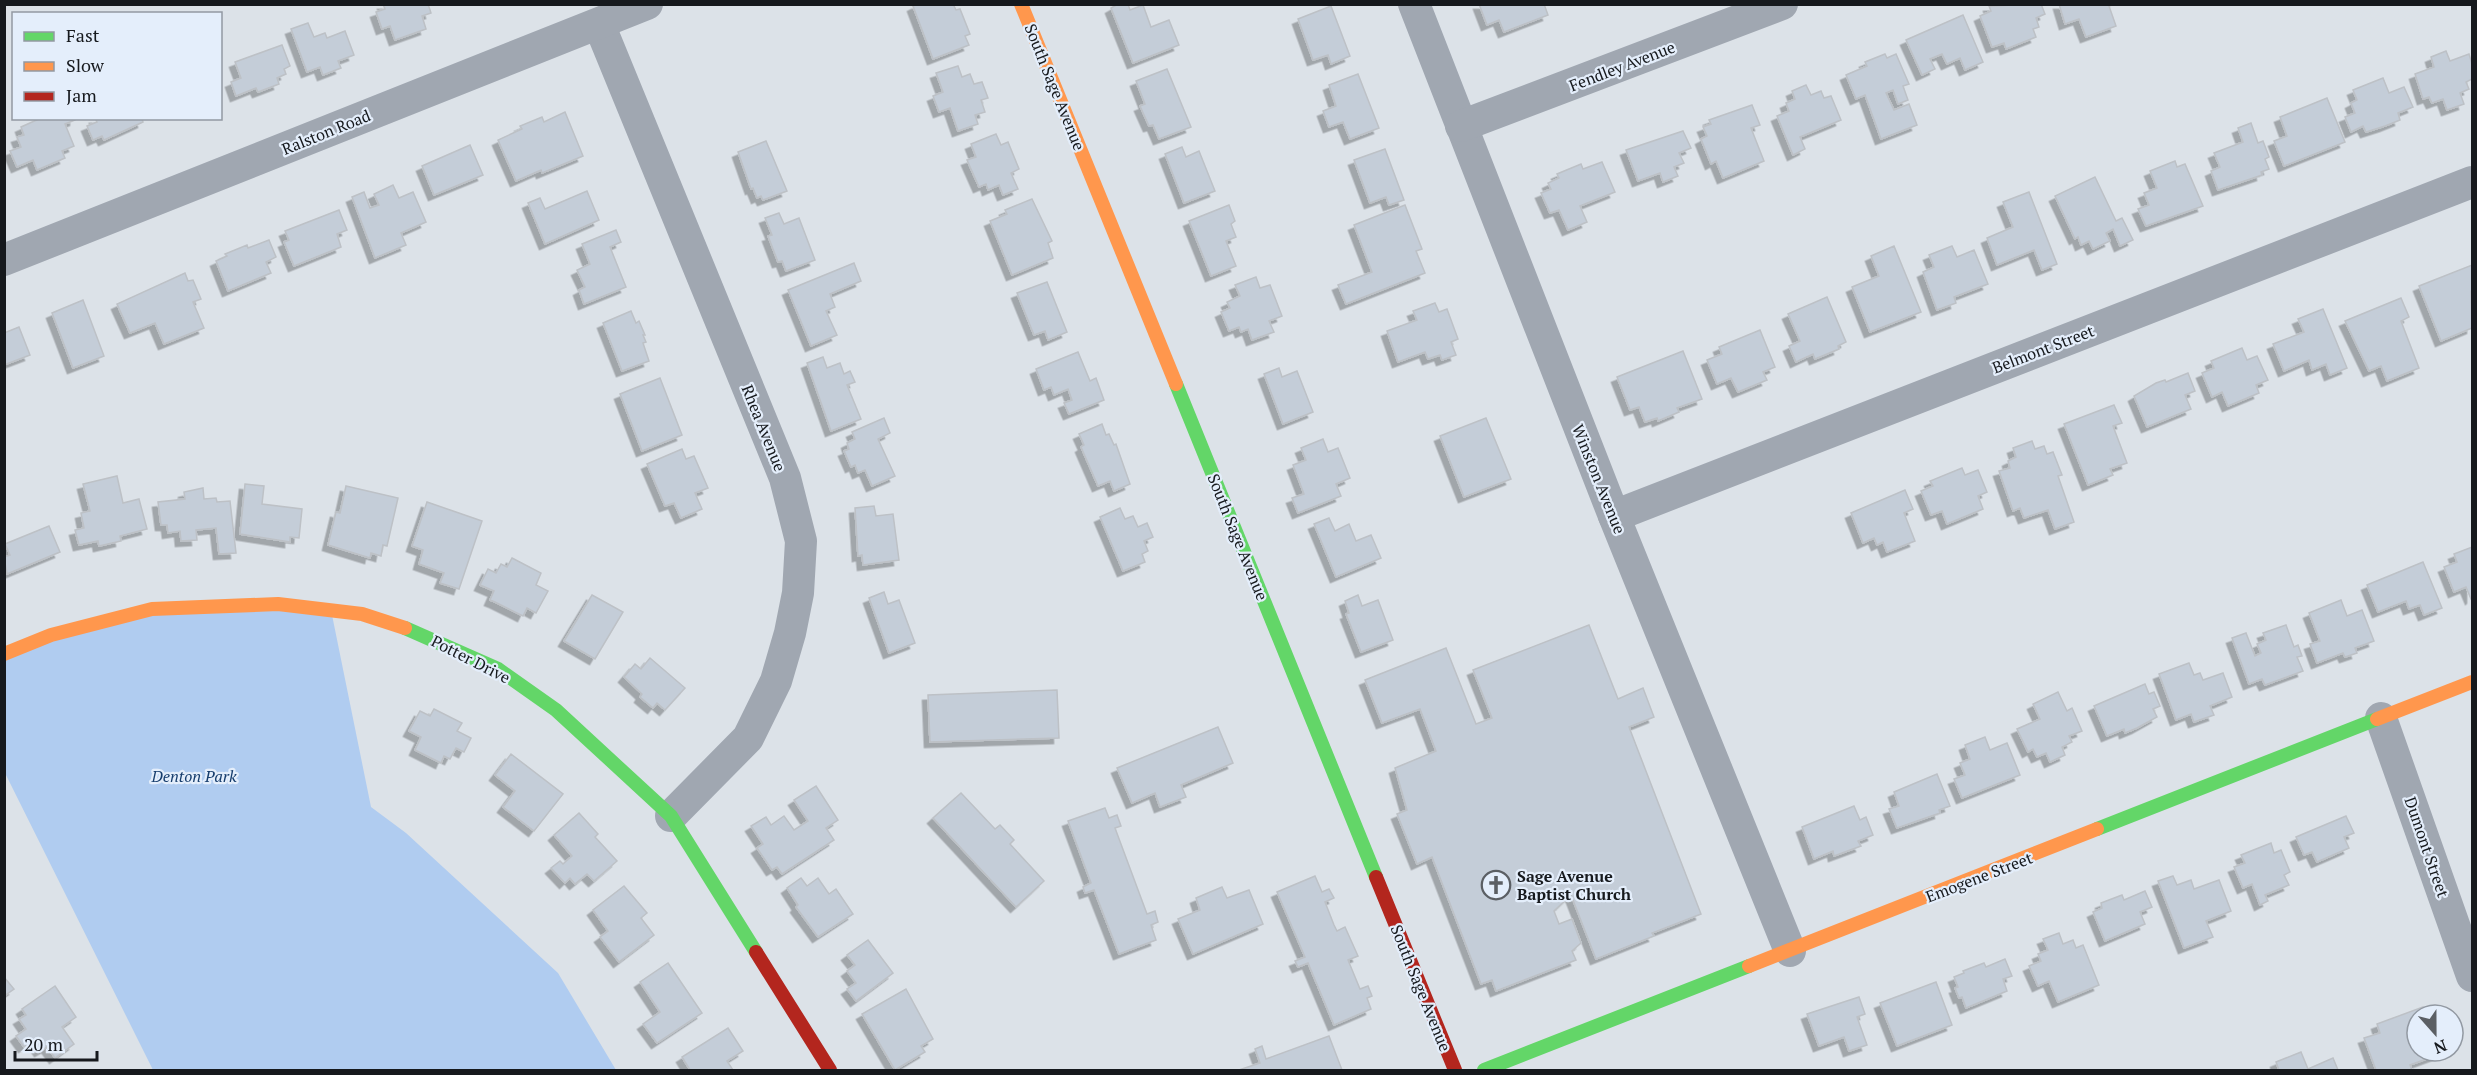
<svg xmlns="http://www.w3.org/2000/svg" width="2477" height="1075" font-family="'PT Serif',serif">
<defs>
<filter id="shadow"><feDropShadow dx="-5.5" dy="5.5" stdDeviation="0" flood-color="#0004"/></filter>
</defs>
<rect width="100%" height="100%" fill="#dce2e8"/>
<polygon fill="#b0ccf0" points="152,609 331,610 371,807 406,833 558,973 616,1070 153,1070 5,773 5,654"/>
<g fill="#c4cdd8" stroke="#bdc1c6" stroke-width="1.5" filter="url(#shadow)">
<polygon points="383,4 428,4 431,13 422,16 426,29 395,40 390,26 382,29 376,12 385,9"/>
<polygon points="917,4 953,4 956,10 960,9 970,34 965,36 969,45 933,59 913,6"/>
<polygon points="1118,4 1128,4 1130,10 1143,5 1151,27 1169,20 1179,45 1133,63 1111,8"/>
<polygon points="1479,4 1544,4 1548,15 1504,32 1499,20 1487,25"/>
<polygon points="2041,4 2045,14 2036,18 2039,27 2033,29 2036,37 2006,49 2004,43 1992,47 1980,16 1991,11 1989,6"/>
<polygon points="2059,4 2115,4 2109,6 2116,26 2086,37 2079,19 2065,24"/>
<polygon points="1331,6 1350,56 1331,64 1328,55 1313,60 1298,19"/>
<polygon points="1963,15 1983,62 1965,70 1960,58 1947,64 1942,54 1930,59 1935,69 1922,75 1906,40"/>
<polygon points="308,23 314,37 325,33 327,38 345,31 354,55 338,61 341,68 323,75 320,67 307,72 291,29"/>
<polygon points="282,45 290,66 284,69 286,74 277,78 279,84 258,92 256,88 236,96 231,82 241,78 235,62"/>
<polygon points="2446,51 2450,61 2469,54 2472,64 2472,79 2466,82 2469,89 2460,93 2464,104 2447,110 2443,99 2432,103 2429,97 2423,99 2415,74 2434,67 2431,57"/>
<polygon points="1885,54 1887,58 1896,54 1909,84 1903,86 1908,100 1898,104 1893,90 1886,93 1894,110 1909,104 1917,125 1881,139 1865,95 1856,99 1846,75 1867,66 1865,62"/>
<polygon points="958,66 962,77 970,74 974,84 982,82 988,98 981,100 985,112 975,115 978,124 958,131 950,108 939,112 933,96 943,92 936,73"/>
<polygon points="1167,69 1191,127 1159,139 1153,125 1149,126 1140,106 1145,104 1136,81"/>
<polygon points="1358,74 1379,128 1350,139 1343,122 1329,127 1323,111 1336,106 1329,85"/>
<polygon points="2383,78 2389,93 2404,87 2413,107 2398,113 2400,120 2385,126 2366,132 2363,126 2351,132 2345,117 2355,113 2351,103 2357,100 2353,90"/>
<polygon points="1806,85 1811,95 1821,91 1824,98 1831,96 1841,120 1800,137 1805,149 1793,155 1777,116 1789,111 1786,103 1795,99 1792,91"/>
<polygon points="2327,98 2345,142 2284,166 2274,141 2287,136 2280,117"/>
<polygon points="1752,105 1760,125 1751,128 1764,161 1723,178 1716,161 1711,164 1701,139 1707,136 1703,127 1711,124 1709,120"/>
<polygon points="565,112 583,156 542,173 541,170 516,181 498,140 522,129 520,126 542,117 544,122"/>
<polygon points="41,118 75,118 75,120 65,124 74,146 62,151 65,158 37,170 33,160 17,167 10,151 21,147 17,137 24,135 21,127"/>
<polygon points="95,118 142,118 143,122 104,140 102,136 93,140 87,126 97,122"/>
<polygon points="2251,123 2258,143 2263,141 2269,157 2265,159 2269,169 2261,172 2262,175 2218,190 2211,171 2220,167 2214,153 2243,142 2238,128"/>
<polygon points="1683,131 1691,148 1679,153 1684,163 1674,167 1678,176 1663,182 1660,173 1638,181 1626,150"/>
<polygon points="996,134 1001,145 1008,142 1019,169 1011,173 1018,189 1003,195 999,185 988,190 986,184 979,187 967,160 976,157 971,144"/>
<polygon points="766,141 787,191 763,200 761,196 757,198 753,188 751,189 738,152"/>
<polygon points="470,145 483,175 434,195 422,166"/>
<polygon points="1182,147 1186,157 1199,151 1215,191 1184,203 1165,154"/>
<polygon points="1385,149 1404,200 1389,205 1386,197 1370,203 1354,160"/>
<polygon points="2175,161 2177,167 2185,164 2203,206 2146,226 2138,209 2149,205 2144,193 2157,188 2150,171"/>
<polygon points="1602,162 1615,192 1580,206 1587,222 1568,230 1559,210 1550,213 1541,193 1551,189 1548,183 1559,178 1557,174 1581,164 1583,169"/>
<polygon points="2095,177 2116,221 2122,218 2133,240 2120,246 2113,229 2106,233 2110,241 2093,249 2089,241 2081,245 2078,237 2075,239 2055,196"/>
<polygon points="393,185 399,198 413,192 426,222 401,233 406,245 375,258 352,197 364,192 370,208 379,205 374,194"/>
<polygon points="587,191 599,220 545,244 528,203 540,198 545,209"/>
<polygon points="2029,192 2057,264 2042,270 2034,250 1997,265 1987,238 2013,227 2003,202"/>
<polygon points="1032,199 1052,241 1048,243 1053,258 1012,275 990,221 1007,214 1005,210"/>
<polygon points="1229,205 1235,221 1231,224 1236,237 1226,241 1236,266 1211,276 1189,221"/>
<polygon points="1405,205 1422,249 1416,251 1425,273 1346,304 1338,285 1372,272 1354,225"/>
<polygon points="339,210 347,230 337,234 341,247 294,266 284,242 289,240 285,231"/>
<polygon points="779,213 784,224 799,218 815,260 786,271 782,261 778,262 768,236 772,235 765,218"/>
<polygon points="616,230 621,242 610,247 626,287 584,304 579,290 585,287 577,270 590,264 582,244"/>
<polygon points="269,240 276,257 266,262 271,273 228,291 216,261 227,256 225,254 247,245 248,248"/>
<polygon points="1894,246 1921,312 1870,332 1852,287 1879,276 1871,256"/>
<polygon points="1952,246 1957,257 1974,250 1988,284 1954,297 1956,303 1937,310 1923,272 1934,267 1929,255"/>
<polygon points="854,263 861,281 830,294 835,307 826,311 837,335 811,346 788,290"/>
<polygon points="2472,265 2472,290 2471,291 2472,328 2441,341 2419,286"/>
<polygon points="185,273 188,281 193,280 201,299 193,302 204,328 164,344 155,323 130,333 117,304"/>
<polygon points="1256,277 1260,288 1270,285 1282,316 1269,321 1274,332 1252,340 1248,329 1241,332 1239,327 1229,331 1221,312 1230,308 1227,302 1240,296 1235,285"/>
<polygon points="1047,282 1067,332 1048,340 1045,331 1034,335 1017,293"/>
<polygon points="1827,297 1846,342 1838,346 1839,349 1815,359 1813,354 1796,362 1789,346 1800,341 1788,314"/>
<polygon points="2401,298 2409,317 2401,321 2419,368 2387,381 2381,366 2369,371 2345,321"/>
<polygon points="83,300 104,356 73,368 52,313"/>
<polygon points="1435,303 1439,312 1447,309 1458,339 1451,342 1456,355 1442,360 1440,355 1428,359 1425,352 1398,362 1387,331 1417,320 1413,311"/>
<polygon points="2323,309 2347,368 2330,375 2326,364 2312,370 2309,360 2284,371 2273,344 2304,332 2298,319"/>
<polygon points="631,311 636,323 639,321 645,335 643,335 646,342 643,343 649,361 622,371 603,323"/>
<polygon points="19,327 30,355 4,365 4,333"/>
<polygon points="1760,330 1775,367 1763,372 1767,380 1738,392 1731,378 1717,384 1707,360 1722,354 1719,347"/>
<polygon points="2242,348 2247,360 2257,356 2268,380 2256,385 2259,393 2228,406 2222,392 2212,397 2202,373 2214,368 2211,361"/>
<polygon points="1683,351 1702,399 1677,408 1679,412 1658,421 1657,418 1645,422 1639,407 1630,410 1617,377"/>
<polygon points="1078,352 1090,381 1096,378 1104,400 1069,414 1064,403 1072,400 1068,389 1054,395 1051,387 1044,390 1036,369"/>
<polygon points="823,357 827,368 840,363 844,374 850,371 855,382 847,385 861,419 831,431 807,363"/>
<polygon points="1279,368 1282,377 1297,371 1313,412 1283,424 1264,374"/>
<polygon points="2188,373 2195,391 2185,395 2191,409 2147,427 2134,396 2156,383 2165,380 2166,382"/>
<polygon points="660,378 682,435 642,451 620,394"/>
<polygon points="2114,405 2122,423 2113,426 2127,463 2110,469 2113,475 2088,485 2064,424"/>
<polygon points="884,418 890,433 878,439 895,476 872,486 865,470 858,473 855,465 851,467 844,451 849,449 847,443 855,439 852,432"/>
<polygon points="1486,418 1511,479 1464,497 1440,436"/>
<polygon points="1102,424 1106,435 1109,434 1114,445 1116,444 1130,484 1114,491 1110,481 1098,486 1081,447 1084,445 1079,434"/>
<polygon points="1323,439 1328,452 1338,448 1350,478 1336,484 1341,496 1298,513 1292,498 1304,494 1293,465 1306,460 1301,448"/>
<polygon points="2032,441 2035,449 2044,446 2047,454 2053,452 2062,475 2058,476 2074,522 2055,529 2048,510 2024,518 2020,508 2013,511 1999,471 2010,468 2008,461 2016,457 2013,448"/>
<polygon points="682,449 686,459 694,456 708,488 695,493 702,509 681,518 674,503 665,506 647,464"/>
<polygon points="1962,468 1965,475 1978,470 1987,492 1978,496 1983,509 1947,524 1942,511 1931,515 1921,491 1933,486 1930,481"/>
<polygon points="117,476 123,503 139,499 147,529 120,536 121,541 99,546 98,541 79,545 75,530 84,528 81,513 90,511 83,484"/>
<polygon points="245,484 264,486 262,504 302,509 299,538 290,537 290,542 240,534"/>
<polygon points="346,486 398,498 387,546 383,545 381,556 371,553 370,558 328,545 336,512 340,513"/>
<polygon points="203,488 204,499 216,498 217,502 230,501 236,553 219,554 216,528 196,530 197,540 181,541 180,531 168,533 167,525 161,525 158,502 185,499 184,492"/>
<polygon points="1905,490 1913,509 1904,513 1915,541 1887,552 1883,542 1877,545 1874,538 1863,543 1851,513"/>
<polygon points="427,502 482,521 459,589 440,583 444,573 419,564 423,550 412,546"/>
<polygon points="874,506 876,516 893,514 899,560 863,565 862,555 858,556 855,508"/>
<polygon points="1120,508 1125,519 1133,516 1138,527 1147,523 1153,537 1144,541 1148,551 1142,554 1145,562 1123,571 1100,517"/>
<polygon points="1329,518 1335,531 1349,524 1356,541 1371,535 1381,558 1336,577 1314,524"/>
<polygon points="49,526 60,552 7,574 4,557 10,555 5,544"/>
<polygon points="2472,547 2472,598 2471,599 2466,587 2454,592 2444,567 2457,562 2454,554"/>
<polygon points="512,558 541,573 536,585 548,591 536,613 527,608 523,616 495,602 490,600 494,591 480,585 488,569 496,573 501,564 507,567"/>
<polygon points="2423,562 2442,608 2424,615 2420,605 2409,609 2406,601 2378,612 2367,585"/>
<polygon points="884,592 888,604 899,600 915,643 889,653 869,598"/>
<polygon points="592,595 623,612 595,659 564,641"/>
<polygon points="1358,595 1362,606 1378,600 1393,640 1361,652 1346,614 1349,613 1345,601"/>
<polygon points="2341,600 2347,616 2362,610 2374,641 2355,648 2357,653 2345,657 2343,653 2317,663 2310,644 2320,641 2309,613"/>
<polygon points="1589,625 1618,699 1643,688 1654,717 1629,727 1701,914 1652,933 1654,936 1596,959 1571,895 1554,911 1559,924 1572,919 1581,943 1572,951 1576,960 1496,991 1492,980 1481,984 1432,857 1417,864 1397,814 1407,810 1395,768 1436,751 1420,709 1382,723 1365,680 1446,648 1476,724 1492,718 1473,670"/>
<polygon points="2286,625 2294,647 2298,645 2302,656 2297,657 2303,671 2265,685 2262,679 2249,684 2232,638 2246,633 2255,656 2261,653 2257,644 2266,640 2263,633"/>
<polygon points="650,658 685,688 665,710 657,703 653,708 640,697 642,694 624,677 635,664 641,669"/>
<polygon points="2189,663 2194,675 2200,673 2203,680 2223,673 2232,697 2210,706 2214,715 2194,722 2191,714 2176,720 2159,674"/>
<polygon points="2145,684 2149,694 2154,692 2160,706 2153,709 2157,717 2137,728 2125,733 2124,729 2107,736 2094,706"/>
<polygon points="1057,690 1059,738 930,742 928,695"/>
<polygon points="2058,692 2067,711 2072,708 2082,731 2069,736 2072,742 2062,747 2065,755 2050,762 2046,753 2037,757 2033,749 2028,752 2017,729 2040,719 2033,704"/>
<polygon points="434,709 462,723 457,731 471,738 464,752 456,748 450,759 444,756 441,763 415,750 421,737 409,731 420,711 430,716"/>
<polygon points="1218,727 1233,763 1181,785 1186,797 1160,807 1155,793 1132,803 1117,768"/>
<polygon points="1985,737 1990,750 2007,743 2020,775 1962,798 1954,779 1965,775 1960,763 1970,759 1965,745"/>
<polygon points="511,754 563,794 534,831 503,807 515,791 495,775"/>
<polygon points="1937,774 1950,806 1939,810 1940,813 1897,828 1889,809 1899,806 1894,792"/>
<polygon points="816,786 838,820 826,828 834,840 782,874 777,867 772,870 757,848 763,844 751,826 766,817 771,825 784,816 794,830 808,821 794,800"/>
<polygon points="961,793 995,829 1000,825 1014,840 1010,844 1044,881 1016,907 933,818"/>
<polygon points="1854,806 1860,820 1866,817 1873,835 1858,841 1861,846 1834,856 1833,851 1814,859 1802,827"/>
<polygon points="1105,808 1109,818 1117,815 1121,826 1115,828 1147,914 1155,911 1158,922 1151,925 1156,940 1119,954 1094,890 1085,893 1083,887 1091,883 1068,821"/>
<polygon points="579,813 598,834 595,837 617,861 594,881 587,874 575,884 570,878 565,883 551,868 560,861 563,864 572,856 554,835"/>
<polygon points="2346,816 2354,833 2344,837 2349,848 2317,862 2312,852 2304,855 2296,837"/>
<polygon points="2271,843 2274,853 2281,850 2290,872 2284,875 2289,885 2265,895 2268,901 2260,905 2252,884 2243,888 2234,867 2245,863 2241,855"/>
<polygon points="1315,876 1322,892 1329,889 1334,898 1325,902 1334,925 1337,931 1345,927 1358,956 1348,960 1360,989 1368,986 1372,996 1367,998 1371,1009 1334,1025 1308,963 1298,967 1295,961 1305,957 1277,892"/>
<polygon points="2173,876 2177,885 2191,880 2194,889 2219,880 2231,911 2206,921 2213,937 2184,948 2158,881"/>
<polygon points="801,878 807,886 818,878 829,894 836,889 853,914 818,937 796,907 798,905 787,888"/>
<polygon points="624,886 647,913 641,918 654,935 619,962 600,937 608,931 593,910"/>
<polygon points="1222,887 1227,898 1249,890 1263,924 1193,954 1178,919 1200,910 1196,898"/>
<polygon points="2145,891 2152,907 2140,912 2145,924 2105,941 2093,912 2102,908 2101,903 2122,895 2124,900"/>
<polygon points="2059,933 2063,944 2073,940 2076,948 2083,945 2099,985 2058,1002 2049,981 2038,986 2029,966 2041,961 2038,954 2048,950 2043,939"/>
<polygon points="868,940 893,973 856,1001 847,989 856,983 847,971 855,965 847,955"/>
<polygon points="2005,959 2012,976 2003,979 2007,991 1966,1008 1962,997 1959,998 1955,988 1958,987 1954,977 1964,973 1963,971 1984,963 1986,967"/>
<polygon points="668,963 702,1013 657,1043 643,1024 660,1012 640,982"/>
<polygon points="4,977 14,989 4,996"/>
<polygon points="1936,982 1952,1025 1897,1046 1880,1003"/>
<polygon points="55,986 76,1017 62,1027 74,1044 55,1058 47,1047 40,1051 33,1041 24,1047 16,1036 26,1029 19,1019 26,1015 22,1009"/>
<polygon points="906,989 933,1039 921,1046 925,1052 895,1070 862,1014"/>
<polygon points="1859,997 1865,1014 1857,1017 1867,1045 1849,1051 1844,1037 1819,1046 1807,1014"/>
<polygon points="2423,1007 2425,1015 2417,1015 2417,1051 2439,1051 2440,1054 2410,1065 2412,1070 2376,1070 2364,1038 2380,1033 2377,1024"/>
<polygon points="728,1028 743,1051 727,1061 733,1070 690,1070 682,1057"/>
<polygon points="1329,1036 1342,1070 1239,1070 1260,1063 1255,1049 1262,1046 1266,1059"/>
<polygon points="2301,1052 2308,1069 2333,1058 2338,1070 2279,1070 2276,1062"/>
</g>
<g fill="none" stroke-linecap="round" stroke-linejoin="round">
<g stroke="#a0a7b1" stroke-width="32">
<polyline points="1414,4 1614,516 1790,951"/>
<polyline points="599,24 785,478 801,541 798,593 790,633 776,681 748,738 671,816"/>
<polyline points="1461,126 1782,4"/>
<polyline points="4,260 647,4"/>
<polyline points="1614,516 2472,182"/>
<polyline points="2381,718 2472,976"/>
</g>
<g stroke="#63d668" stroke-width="14">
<polyline points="1176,384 1376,877"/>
<polyline points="405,628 498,669 556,710 671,816 756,952"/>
<polyline points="2097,829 2377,719"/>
<polyline points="1484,1070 1749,966"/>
</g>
<g stroke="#ff974d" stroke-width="14">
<polyline points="1021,4 1176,384"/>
<polyline points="4,654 51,635 152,609 278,604 362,614 405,628"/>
<polyline points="2377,719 2472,682"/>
<polyline points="1749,966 2097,829"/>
</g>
<g stroke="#b3261e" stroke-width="14">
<polyline points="1376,877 1455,1070"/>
<polyline points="756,952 830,1070"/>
</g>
</g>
<defs>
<g id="church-ring" transform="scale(1.5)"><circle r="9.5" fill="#e4eefb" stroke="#5b5f64" stroke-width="1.5"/><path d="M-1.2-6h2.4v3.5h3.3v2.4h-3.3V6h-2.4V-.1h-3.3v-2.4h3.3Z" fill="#5b5f64"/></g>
</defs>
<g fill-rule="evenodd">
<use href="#church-ring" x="1496" y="885"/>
</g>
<g text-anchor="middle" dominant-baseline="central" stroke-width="4.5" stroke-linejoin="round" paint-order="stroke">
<g font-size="16" fill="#16191d" stroke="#e4eefb">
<text transform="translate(1622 66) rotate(-21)">Fendley Avenue</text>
<text transform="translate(1055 87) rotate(68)">South Sage Avenue</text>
<text transform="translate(326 132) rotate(-22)">Ralston Road</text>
<text transform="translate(2043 349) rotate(-21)">Belmont Street</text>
<text transform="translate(764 428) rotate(68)">Rhea Avenue</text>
<text transform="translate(1599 479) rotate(68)">Winston Avenue</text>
<text transform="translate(1238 537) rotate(68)">South Sage Avenue</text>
<text transform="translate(471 659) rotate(27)">Potter Drive</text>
<text transform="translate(2427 847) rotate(71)">Dumont Street</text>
<text transform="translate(1979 877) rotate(-21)">Emogene Street</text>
<text transform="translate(1421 988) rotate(68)">South Sage Avenue</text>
</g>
<g font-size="16" font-style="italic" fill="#163d6d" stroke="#e4eefb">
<text x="194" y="776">Denton Park</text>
</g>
<g font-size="16" font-weight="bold" fill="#16191d" stroke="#e4eefb" text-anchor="start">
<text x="1517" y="876">Sage Avenue<tspan x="1517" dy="18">Baptist Church</tspan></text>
</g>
</g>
<rect width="2477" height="1075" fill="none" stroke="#16191d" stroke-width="12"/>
<rect x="12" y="12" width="210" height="108" fill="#e4eefb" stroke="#9299a2" stroke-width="1.5"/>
<rect x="24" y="32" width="30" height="9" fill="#63d668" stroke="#9299a2" stroke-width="1.5"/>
<text x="66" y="42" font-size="18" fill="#16191d">Fast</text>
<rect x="24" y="62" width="30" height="9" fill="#ff974d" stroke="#9299a2" stroke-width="1.5"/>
<text x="66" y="72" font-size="18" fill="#16191d">Slow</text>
<rect x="24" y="92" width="30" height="9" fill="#b3261e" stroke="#9299a2" stroke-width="1.5"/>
<text x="66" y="102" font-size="18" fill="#16191d">Jam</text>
<g transform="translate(2435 1033) rotate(159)"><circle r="28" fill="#e4eefb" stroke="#9299a2" stroke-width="1.5"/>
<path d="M0-4.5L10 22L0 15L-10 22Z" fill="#5b5f64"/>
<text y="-9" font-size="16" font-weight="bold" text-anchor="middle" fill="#16191d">N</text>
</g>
<path d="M15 1051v9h82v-9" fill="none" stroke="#16191d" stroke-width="3"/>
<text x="24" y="1051" font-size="18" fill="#16191d" stroke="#e4eefb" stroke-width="4.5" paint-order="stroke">20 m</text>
</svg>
